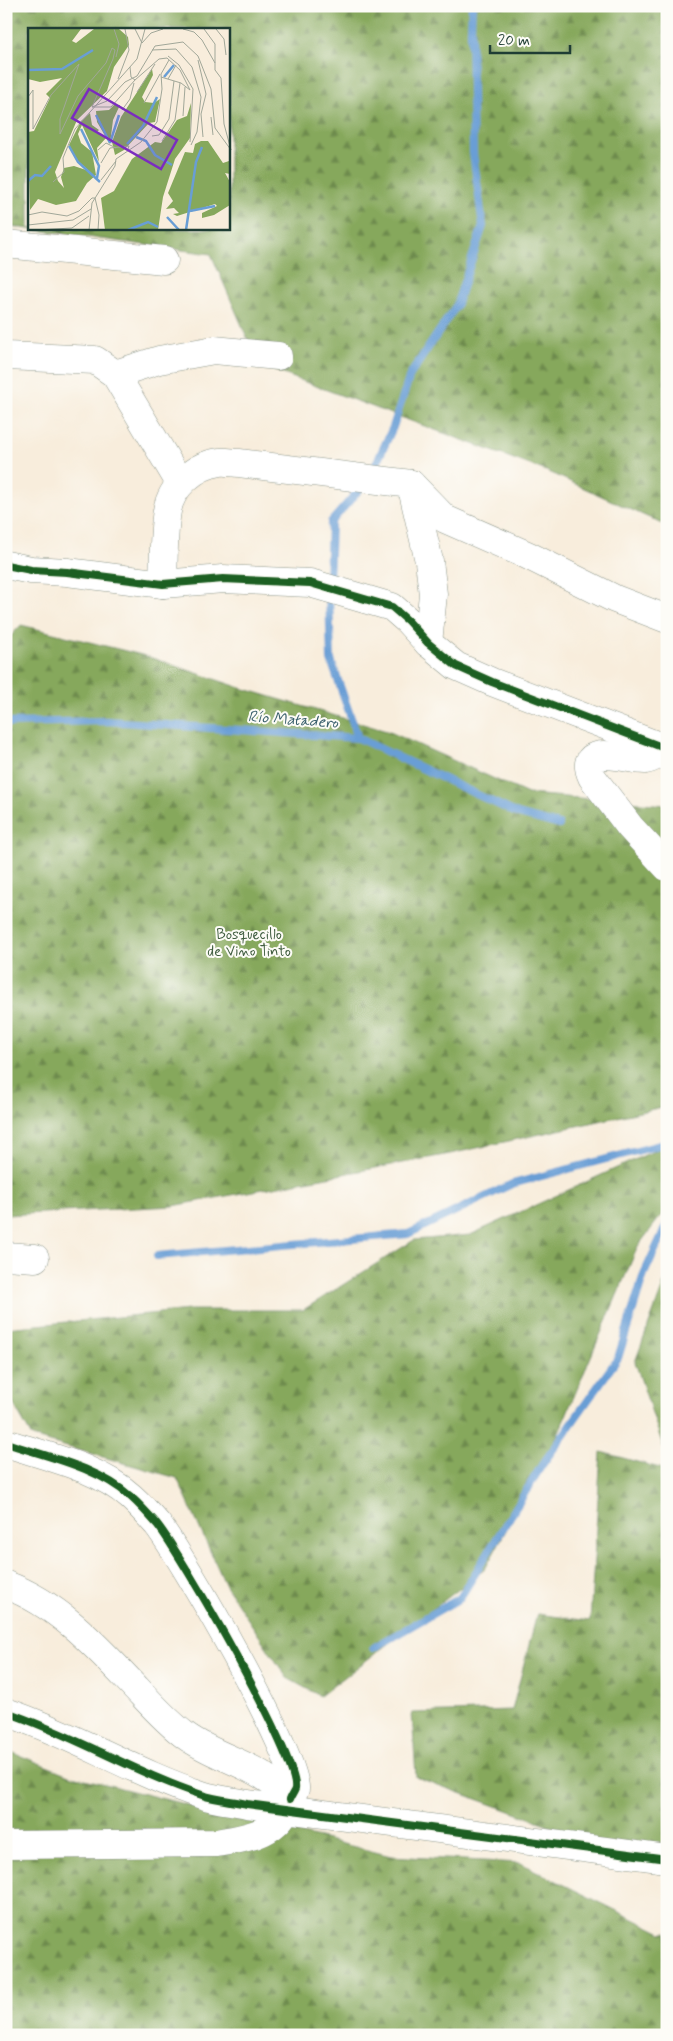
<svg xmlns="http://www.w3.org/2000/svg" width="673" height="2041" font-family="Mynerve,sans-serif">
<defs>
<pattern id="forest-firs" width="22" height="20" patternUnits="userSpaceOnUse" patternTransform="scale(1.25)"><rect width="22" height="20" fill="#86a85c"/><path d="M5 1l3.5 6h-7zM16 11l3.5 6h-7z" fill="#6d8a4d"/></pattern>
</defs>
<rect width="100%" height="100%" fill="#fdfcf7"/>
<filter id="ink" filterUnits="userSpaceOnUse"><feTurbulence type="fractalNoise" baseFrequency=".02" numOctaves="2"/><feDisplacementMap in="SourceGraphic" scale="10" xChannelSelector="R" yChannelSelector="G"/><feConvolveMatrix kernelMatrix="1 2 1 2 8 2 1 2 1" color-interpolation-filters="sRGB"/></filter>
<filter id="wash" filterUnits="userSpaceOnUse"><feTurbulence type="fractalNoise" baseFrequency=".0096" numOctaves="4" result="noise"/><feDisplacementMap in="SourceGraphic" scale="20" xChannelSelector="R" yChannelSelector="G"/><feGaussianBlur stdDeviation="1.12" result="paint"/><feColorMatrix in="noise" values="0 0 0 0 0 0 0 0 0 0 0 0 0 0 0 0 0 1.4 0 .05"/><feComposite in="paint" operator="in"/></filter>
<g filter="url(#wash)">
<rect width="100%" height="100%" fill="#f8eddc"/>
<g fill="url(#forest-firs)" stroke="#527248">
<polygon points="6,6 667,6 667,526 549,472 259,365 211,254 29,229 229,229 229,29 29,29 29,229 6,226"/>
<polygon points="21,625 146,656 241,688 390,732 528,794 667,805 667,1106 450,1154 173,1206 6,1215 6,641"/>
<polygon points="667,1145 667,1208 638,1246 558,1434 485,1569 320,1696 287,1678 226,1586 177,1478 32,1437 6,1391 6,1328 189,1310 303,1310 414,1240 470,1235"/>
<polygon points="667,1275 667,1458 635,1362"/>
<polygon points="601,1452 667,1470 667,1855 634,1856 416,1777 412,1713 512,1710 537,1614 590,1621"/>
<polygon points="6,1750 69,1775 391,1856 520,1863 662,1933 667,1932 667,2035 6,2035"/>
</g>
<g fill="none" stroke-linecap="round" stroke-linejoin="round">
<g stroke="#699ed5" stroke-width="8">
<polyline points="371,475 393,427 410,375 456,306 483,226 473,153 471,31 472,6"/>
<polyline points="329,583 331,522 364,484"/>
<polyline points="329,594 331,660 358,738"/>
<polyline points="6,723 107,721 358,738 518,814 559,825"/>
<polyline points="157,1256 408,1234 512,1184 667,1143"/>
<polyline points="373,1648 460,1598 542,1465 618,1358 644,1274 667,1224"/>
</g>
</g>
</g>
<g filter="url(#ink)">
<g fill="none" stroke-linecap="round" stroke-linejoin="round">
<g stroke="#8c9588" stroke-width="29">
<g id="minor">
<polyline points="6,244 164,260"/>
<polyline points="6,356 95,360 115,374 180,483"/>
<polyline points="115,374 159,360 214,350 278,356"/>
<polyline points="411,484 429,561 433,594 428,643"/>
<polyline points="6,565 31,570 67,572 163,584 223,579 310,583 392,607 408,621 428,643 456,666 492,682 667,749"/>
<path d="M 163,584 C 164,562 163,533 167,511 C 171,487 195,465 220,462 C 225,461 233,463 239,463 L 411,484 L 445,519 L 527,555 L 615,599 L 667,619"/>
<path d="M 665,749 C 659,754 653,759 645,760 C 631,761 575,740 592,777 L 630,827 L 667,867"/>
<polyline points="6,1256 35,1258"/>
<path d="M 6,1443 C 48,1457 98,1467 131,1497 C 140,1505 149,1515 157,1524 C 181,1554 300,1760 295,1789 C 294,1792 291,1796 290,1799"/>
<path d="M 6,1585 C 59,1604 99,1649 137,1689 C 152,1705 168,1723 186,1736 C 219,1760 265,1766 290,1799 C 281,1834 247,1838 216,1843 L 6,1845"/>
<path d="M 6,1712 C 74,1735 135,1773 202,1795 C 217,1800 233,1801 247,1804 L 667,1859"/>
</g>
</g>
<use href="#minor" stroke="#fff" stroke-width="28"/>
<g stroke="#fdfcf7" stroke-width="11">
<g id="cycleway">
<polyline points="6,565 31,570 67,572 163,584 223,579 310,583 392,607 408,621 428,643 456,666 492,682 667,749"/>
<path d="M 6,1443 C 48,1457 98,1467 131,1497 C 140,1505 149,1515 157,1524 C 181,1554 300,1760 295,1789 C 294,1792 291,1796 290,1799"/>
<path d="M 6,1712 C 74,1735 135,1773 202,1795 C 217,1800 233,1801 247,1804 L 667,1859"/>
</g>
</g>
<use href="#cycleway" stroke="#1b5e20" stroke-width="8"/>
</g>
</g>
<g text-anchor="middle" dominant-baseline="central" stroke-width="4" stroke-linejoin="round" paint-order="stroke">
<g font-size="15" fill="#415e41" stroke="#fdfcf7">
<text x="249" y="935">Bosquecillo<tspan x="249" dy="17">de Vino Tinto</tspan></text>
</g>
<g font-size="16" font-style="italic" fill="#395f6c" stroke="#fdfcf7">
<text transform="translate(293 720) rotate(4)">Río Matadero</text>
</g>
</g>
<g transform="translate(28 28)">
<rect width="202" height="202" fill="#f8eddc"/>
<path d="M 0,1 L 53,1 L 44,13 L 48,15 L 66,1 L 91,1 L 100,9 L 101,17 L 86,39 L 79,63 L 49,92 L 27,144 L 30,153 L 36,160 L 33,149 L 36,140 L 46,138 L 61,143 L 49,132 L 41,117 L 53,93 L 62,85 L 64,97 L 71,102 L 69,104 L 78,110 L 69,120 L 71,134 L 54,97 L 50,106 L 53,115 L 64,124 L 68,147 L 59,155 L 48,173 L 28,177 L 10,171 L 2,182 L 0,104 L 6,103 L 22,70 L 18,66 L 34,50 L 12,54 L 0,51 ZM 124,41 L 125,47 L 114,69 L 117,74 L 126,75 L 132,71 L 127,94 L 121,95 L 96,122 L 87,127 L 84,114 L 93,89 ZM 163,75 L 162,110 L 147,131 L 135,169 L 130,202 L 77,202 L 73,170 L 86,163 L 104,131 L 127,114 L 133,115 L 149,92 L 159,88 ZM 86,77 L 92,77 L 85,92 L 82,116 L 69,94 L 68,83 L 81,82 ZM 173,113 L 180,113 L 195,135 L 201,133 L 202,146 L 197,145 L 202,154 L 202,177 L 186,187 L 174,190 L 174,185 L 189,178 L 187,176 L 149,188 L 145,186 L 151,185 L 146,180 L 138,181 L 145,173 L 140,165 L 157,124 L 165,125 L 167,116 Z" fill="#86a85c"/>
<path fill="none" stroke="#699ed5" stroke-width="2.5" d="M 0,42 L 34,41 L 65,22M 136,49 L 146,37M 68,87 L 82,115M 53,101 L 71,138 L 69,150M 108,109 L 118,113 L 127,127 L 144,137M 82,115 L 91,87M 99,116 L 115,98 L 129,69M 41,118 L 50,134 L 72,154M 0,153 L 7,147 L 14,148 L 23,138M 162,183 L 187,178M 139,189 L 151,202M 100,202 L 120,194 L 130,199M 158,202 L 168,134 L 174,119"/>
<path fill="none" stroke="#a1a799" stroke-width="1" d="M 86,1 L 91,16 L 88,29M 107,1 L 114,15 L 123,5 L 135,1M 155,1 L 166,4 L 174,12 L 187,35M 176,1 L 187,16 L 187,42 L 193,50 L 196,96 L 203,122M 188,1 L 196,11 L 198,27M 124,22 L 148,21 L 164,39 L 173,69 L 169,104 L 163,117M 140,28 L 151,37 L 165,61 L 162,114M 170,32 L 178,66 L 173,86 L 175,109M 102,39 L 103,49 L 107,52 L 131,31 L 139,30 L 152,42 L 162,62 L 153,55 L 133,49M 90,51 L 101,22 L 97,1M 140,51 L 148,37M 203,62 L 203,78M 109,64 L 127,36M 0,69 L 5,62 L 5,101 L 23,67 L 51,36 L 32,91 L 32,106 L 50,68 L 78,35 L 84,20 L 87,22 L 85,31 L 64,79 L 79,73 L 97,54 L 109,48 L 127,18 L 155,14 L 170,28 L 183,61 L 187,100 L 203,122M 116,75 L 132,46M 64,79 L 83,79 L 107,52M 94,82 L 102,71 L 106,55M 155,88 L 157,59M 183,89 L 185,107M 124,108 L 131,107 L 141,91 L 146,53M 134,113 L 147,92 L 152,55M 70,122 L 78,115 L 88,120M 73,135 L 82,120 L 101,118 L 100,121M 73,152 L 88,133M 25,154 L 36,144 L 35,130 L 47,101 L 109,31 L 117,1M 67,170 L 71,187 L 70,202M 0,187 L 14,184 L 39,188 L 51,183 L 64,170 L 67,170M 0,197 L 45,192 L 63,181M 8,202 L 44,200 L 61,188M 61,202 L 64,175 L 87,138 L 88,131 L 113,114 L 129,94 L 134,61 L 133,46 L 141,32"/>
<path fill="#7b2cbf" fill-opacity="0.15" stroke="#7b2cbf" stroke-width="2.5" d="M 61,61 L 149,112 L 133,141 L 44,90 Z"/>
<rect width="202" height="202" fill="none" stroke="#1f3d34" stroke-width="2.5"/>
</g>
<rect width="673" height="2041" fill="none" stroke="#fdfcf7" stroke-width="25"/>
<path d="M490 45v8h80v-8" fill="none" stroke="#1f3d34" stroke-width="2.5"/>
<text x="498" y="45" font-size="15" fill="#1f3d34" stroke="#fdfcf7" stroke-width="4" paint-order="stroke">20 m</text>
</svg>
